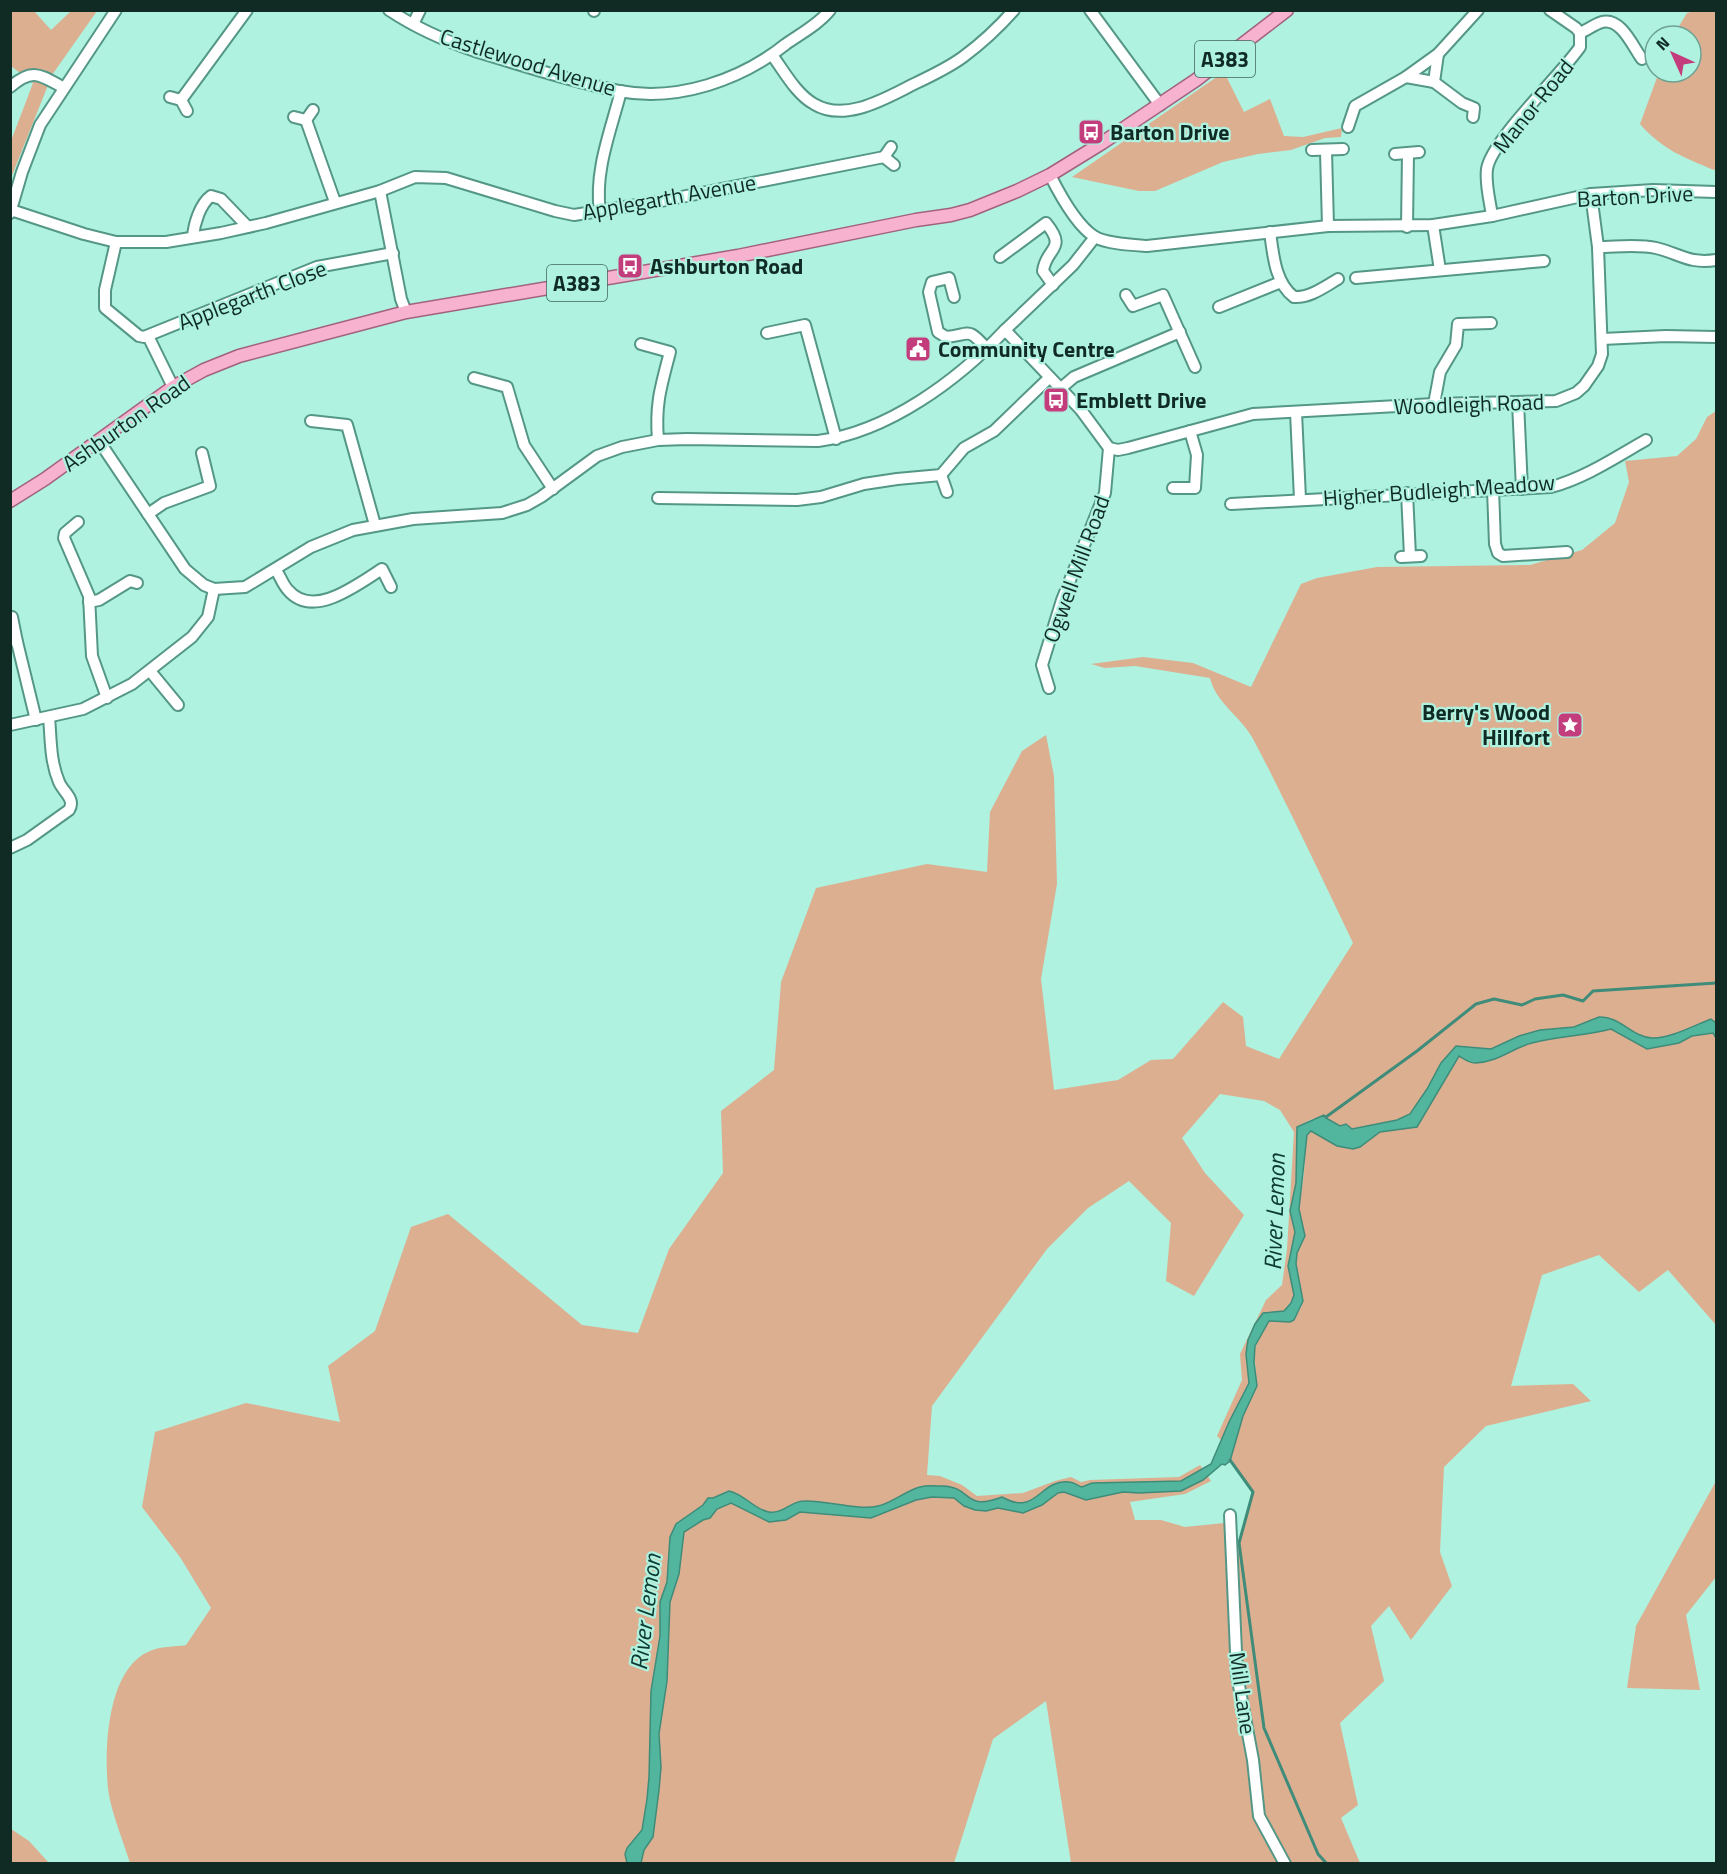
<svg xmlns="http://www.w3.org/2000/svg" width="1727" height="1874" font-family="'Titillium Web',sans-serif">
<rect width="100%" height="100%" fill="#aef2df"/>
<g fill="#ddaf91" fill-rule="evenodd">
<polygon points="11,11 34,11 51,30 71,11 97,11 52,75 11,178 11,141 33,83 11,66"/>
<path d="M 1695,11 L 1716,11 L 1716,169 L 1714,170 C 1683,157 1663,150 1640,124 L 1659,72 L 1691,72 L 1691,36 L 1673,36 L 1687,13 Z"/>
<polygon points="1224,72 1244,112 1270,99 1284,136 1303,137 1342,128 1341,137 1325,138 1291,150 1258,154 1223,162 1155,191 1139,191 1072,177"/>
<path d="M 1716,411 L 1716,1325 L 1668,1270 L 1639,1292 L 1599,1255 L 1542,1275 L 1511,1386 L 1573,1384 L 1591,1401 L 1486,1426 L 1444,1467 L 1440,1552 L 1452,1586 L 1411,1640 L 1389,1606 L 1371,1626 L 1384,1681 L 1340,1723 L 1358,1805 L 1341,1818 L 1360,1863 L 1071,1863 L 1046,1701 L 993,1739 L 954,1863 L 130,1863 C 124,1843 110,1809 108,1788 C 104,1749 107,1668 150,1651 C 160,1646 175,1647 186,1645 L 211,1608 L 180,1557 L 142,1507 L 155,1432 L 246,1403 L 340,1422 L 328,1366 L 375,1331 L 411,1227 L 448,1214 L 582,1325 L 638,1333 L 669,1249 L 723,1173 L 721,1111 L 774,1070 L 781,982 L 816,888 L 927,864 L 987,872 L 990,812 L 1022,751 L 1046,735 L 1054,776 L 1057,884 L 1041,979 L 1054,1090 L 1118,1080 L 1151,1060 L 1173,1059 L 1223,1002 L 1243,1017 L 1246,1046 L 1279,1059 L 1353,943 C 1320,874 1288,805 1252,737 C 1240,716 1216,703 1210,678 L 1135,666 L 1105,668 L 1091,664 L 1143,657 L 1193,663 L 1251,687 L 1301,584 L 1317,578 L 1377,567 L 1530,565 L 1582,550 L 1615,523 L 1629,482 L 1625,461 L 1677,456 L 1696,439 L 1707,417 ZM 1220,1094 L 1264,1101 L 1280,1110 L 1294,1132 L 1287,1249 L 1282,1285 L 1266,1300 L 1240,1354 L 1242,1380 L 1217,1436 L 1221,1440 L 1211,1464 L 1203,1469 L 1200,1465 L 1179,1477 L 1090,1480 L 1081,1482 L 1071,1477 L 1055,1481 L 1023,1493 L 977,1496 L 962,1485 L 940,1476 L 927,1475 L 932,1406 L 1047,1249 L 1088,1208 L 1129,1181 L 1171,1223 L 1166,1281 L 1194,1296 L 1244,1215 L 1205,1173 L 1182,1138 ZM 1321,1117 L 1326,1118 L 1307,1135 L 1306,1139 L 1304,1173 L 1299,1209 L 1305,1236 L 1297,1253 L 1296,1264 L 1302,1305 L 1294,1320 L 1267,1322 L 1254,1350 L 1257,1386 L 1243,1416 L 1230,1461 L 1225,1465 L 1232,1460 L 1246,1483 L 1253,1492 L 1239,1542 L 1224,1523 L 1185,1527 L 1161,1520 L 1135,1520 L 1130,1502 L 1185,1494 L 1211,1481 L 1207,1475 L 1222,1464 L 1211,1463 L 1229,1422 L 1249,1383 L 1246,1354 L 1248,1340 L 1255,1324 L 1260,1316 L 1269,1312 L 1279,1313 L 1284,1311 L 1293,1299 L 1294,1292 L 1288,1266 L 1295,1232 L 1290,1211 L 1296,1183 L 1297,1127 L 1310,1120 Z"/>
<polygon points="1716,1481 1716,1577 1686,1615 1700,1690 1627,1688 1636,1626"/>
<polygon points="11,1829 29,1841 49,1863 11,1863"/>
</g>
<path fill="#52b59d" stroke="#3e8c79" stroke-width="1.5" d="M 1599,1017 C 1620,1016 1632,1037 1652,1038 C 1669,1039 1695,1025 1711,1019 L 1716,1023 L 1716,1038 L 1713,1033 L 1692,1036 L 1679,1043 L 1647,1049 L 1611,1029 C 1585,1036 1558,1036 1532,1043 C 1512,1048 1499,1062 1475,1063 C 1469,1063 1464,1059 1459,1056 L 1417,1127 L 1380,1132 L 1360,1147 L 1353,1149 L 1337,1146 L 1311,1131 L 1307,1135 L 1299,1209 L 1305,1236 L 1297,1253 L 1296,1264 L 1303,1301 L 1294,1320 L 1290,1322 L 1269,1321 L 1255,1346 L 1254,1362 L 1257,1386 L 1243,1416 L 1230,1461 L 1225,1465 L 1222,1464 L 1203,1480 L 1181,1491 L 1139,1493 L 1123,1492 L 1086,1500 L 1064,1492 L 1058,1493 L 1042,1505 L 1023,1513 L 998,1508 L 986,1511 L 975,1510 L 964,1506 L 954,1498 L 932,1497 L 916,1500 L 871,1518 L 800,1512 L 786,1520 L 769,1522 L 731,1503 L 717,1509 L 710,1518 L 703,1520 L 684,1532 L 679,1574 L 670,1602 L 667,1681 L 659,1734 L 661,1767 L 659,1790 L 653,1837 L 644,1850 L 641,1863 L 627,1863 L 625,1854 L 627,1848 L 642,1830 L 647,1799 L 649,1777 L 651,1691 L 660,1636 L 660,1602 L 667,1582 L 670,1537 L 676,1524 L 703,1505 L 708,1498 L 713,1498 L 729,1491 C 744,1494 755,1510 769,1512 C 783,1514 791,1501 804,1501 C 825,1500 859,1511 878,1506 C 892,1503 905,1491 920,1487 C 927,1485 936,1486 943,1486 C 973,1487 963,1512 1002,1497 C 1037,1517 1039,1479 1069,1482 C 1074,1482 1078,1486 1082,1487 L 1092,1483 L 1181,1481 L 1211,1464 L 1229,1422 L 1249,1383 L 1246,1354 L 1248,1340 L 1255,1324 L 1263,1313 L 1284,1311 L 1291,1303 L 1294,1295 L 1288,1266 L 1295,1232 L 1290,1211 L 1296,1183 L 1297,1127 L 1324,1115 L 1326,1118 L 1340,1126 L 1346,1124 L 1352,1129 L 1397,1120 L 1410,1114 L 1427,1089 L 1441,1063 L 1456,1046 L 1491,1049 L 1519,1036 L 1540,1030 L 1574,1027 Z"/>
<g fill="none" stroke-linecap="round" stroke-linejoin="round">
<g stroke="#3e8c79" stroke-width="3">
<polyline points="1326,1117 1417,1051 1476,1004 1494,999 1522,1005 1535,999 1563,995 1583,1001 1593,991 1716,983"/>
<polyline points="1230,1460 1253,1492 1239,1543 1264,1728 1318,1854 1327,1864"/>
</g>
<g stroke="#549786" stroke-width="14">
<g id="minor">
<path d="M 389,10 C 416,28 448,42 478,52 C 525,66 572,82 619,91 C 678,102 741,80 786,44 C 800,34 819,24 830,10"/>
<polyline points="1090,10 1160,105"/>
<polyline points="594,11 594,10"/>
<polyline points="413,24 420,10"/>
<path d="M 1580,33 C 1587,30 1595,24 1602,22 C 1621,17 1633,47 1642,59"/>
<polyline points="1438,54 1434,82 1462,103 1474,108 1473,117"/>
<path d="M 772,55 C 784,71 796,94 814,104 C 845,123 886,98 914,84 C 931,76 948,68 963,57 C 982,43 999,27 1014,10"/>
<polyline points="1406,77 1434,82"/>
<path d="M 10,87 C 33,67 40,75 64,88"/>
<polyline points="170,97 181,100 187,111"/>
<polyline points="181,100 247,10"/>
<polyline points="294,117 306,120 313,110"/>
<polyline points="306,120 335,202"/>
<polyline points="1348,127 1355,106 1406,77 1438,54 1478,10"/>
<polyline points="891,147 884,157 894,165"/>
<polyline points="1312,150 1343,149"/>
<polyline points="1326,151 1328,226"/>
<polyline points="1395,154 1419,152"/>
<path d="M 1050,175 C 1059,193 1077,226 1095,237 C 1108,244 1132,245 1147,246 L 1328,226 L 1433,225 L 1492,216 L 1591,194 L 1653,190 L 1716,192"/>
<polyline points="380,191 401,299 406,312"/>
<polyline points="11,210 84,234 116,242 166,242 221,233 266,223 380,191 415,177 446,178 555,211 574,215 656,202 884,157"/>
<path d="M 600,212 C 594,171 611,130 621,91"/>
<polyline points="10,213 22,172 40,125 116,10"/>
<path d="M 1492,216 C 1490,201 1485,184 1487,169 C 1491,141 1560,76 1580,47 L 1580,33 L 1576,28 L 1550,10"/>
<polyline points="1433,225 1440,270"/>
<polyline points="1407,227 1408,153"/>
<path d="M 1270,232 C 1273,254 1275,283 1294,297 C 1310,298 1324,287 1338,279"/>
<path d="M 193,237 C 194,224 200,204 211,196 L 221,199 L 248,227"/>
<polyline points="116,242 105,290 105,308 139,336 144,337 317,267 393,253"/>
<path d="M 1598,247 C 1616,247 1638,244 1656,248 C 1681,254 1688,264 1716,260"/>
<path d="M 1000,257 L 1046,223 C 1068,250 1046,247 1043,271 L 1053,285"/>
<polyline points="1356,278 1544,261"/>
<polyline points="1126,295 1133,306 1163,295 1195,367"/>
<path d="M 954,297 L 949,278 L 932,282 L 929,292 L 938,332 L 946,337 C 970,335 967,326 986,348"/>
<polyline points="1219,307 1281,282"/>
<polyline points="767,333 805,325 836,439"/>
<polyline points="148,336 173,387"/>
<polyline points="1602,339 1666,336 1716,337"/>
<path d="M 641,344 L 670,352 C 661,386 655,404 658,440"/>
<polyline points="474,378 507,387 524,445 553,489"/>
<polyline points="1060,389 1074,377 1180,332"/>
<polyline points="1518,402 1522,489"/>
<polyline points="1434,404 1440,372 1456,345 1458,324 1491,323"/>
<polyline points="1296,412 1300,499"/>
<polyline points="311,421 347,425 375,525"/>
<path d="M 99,441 L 185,569 L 204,585 L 214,589 L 245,587 L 311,547 L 353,530 L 413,519 L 502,513 L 527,505 L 541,497 L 597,456 L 622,447 L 658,440 L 687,439 L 818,441 C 888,432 958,380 1005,330"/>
<polyline points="1109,448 1118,450 1128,448 1253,414 1434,404 1556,401 1576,393 1584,386 1598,366 1602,354 1598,247 1591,194"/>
<polyline points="941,475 947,492"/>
<polyline points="1173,488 1195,488 1197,455 1190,431"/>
<polyline points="1493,489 1495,544 1498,553 1503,556 1567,552"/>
<polyline points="1407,493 1410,556"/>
<polyline points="658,498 797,500 821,497 864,484 897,479 941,475 964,448 994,431 1049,378"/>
<path d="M 1231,504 L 1551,487 C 1585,478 1616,457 1646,440"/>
<polyline points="148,514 164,503 210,486 202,453"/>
<polyline points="78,522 65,533 64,538 89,596 92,656 107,698"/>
<polyline points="1401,557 1421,556"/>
<path d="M 276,570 C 280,576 283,585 288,590 C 313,620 358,584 382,569 L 391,587"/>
<polyline points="89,602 99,600 130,581 137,583"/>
<polyline points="12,617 17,642"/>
<polyline points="10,639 17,642 36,720"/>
<polyline points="150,671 178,705"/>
<polyline points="1049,688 1042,665 1062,600 1105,493 1109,448 1081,410 1005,330 1073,265 1095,237"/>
<polyline points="10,725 83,709 132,684 192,637 208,617 214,589"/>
<path d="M 10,848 L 27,840 L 69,810 C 76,799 63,792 59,782 C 50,761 51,739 49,717"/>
<polyline points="1230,1515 1237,1675 1253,1760 1259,1816 1285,1864"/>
</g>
</g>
<g stroke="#a2627e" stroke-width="15">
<polyline id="major" points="10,501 45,479 173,387 204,370 239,356 406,312 738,256 916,220 951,215 970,210 1017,191 1050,175 1102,143 1196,80 1287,10"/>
</g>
<use href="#minor" stroke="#fff" stroke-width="10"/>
<use href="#major" stroke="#f7b2cf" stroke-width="12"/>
</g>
<defs>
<g id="bus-square" transform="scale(1.35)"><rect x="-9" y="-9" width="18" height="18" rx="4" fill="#c33c7c" stroke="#aef2df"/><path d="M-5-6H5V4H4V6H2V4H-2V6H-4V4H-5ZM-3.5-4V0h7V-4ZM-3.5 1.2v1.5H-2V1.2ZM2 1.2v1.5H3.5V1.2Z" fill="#fff"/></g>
<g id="civic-square" transform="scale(1.35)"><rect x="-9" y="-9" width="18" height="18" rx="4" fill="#c33c7c" stroke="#aef2df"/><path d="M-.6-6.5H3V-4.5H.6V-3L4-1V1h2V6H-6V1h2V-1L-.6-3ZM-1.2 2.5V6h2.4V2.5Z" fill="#fff"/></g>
<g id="sight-square" transform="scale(1.35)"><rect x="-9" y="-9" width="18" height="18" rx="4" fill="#c33c7c" stroke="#aef2df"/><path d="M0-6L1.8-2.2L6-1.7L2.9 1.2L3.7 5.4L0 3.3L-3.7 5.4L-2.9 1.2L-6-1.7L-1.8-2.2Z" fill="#fff"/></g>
</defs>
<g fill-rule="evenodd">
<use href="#bus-square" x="1091" y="132"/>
<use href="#bus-square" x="630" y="266"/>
<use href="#civic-square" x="918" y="349"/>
<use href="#bus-square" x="1056" y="400"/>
<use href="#sight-square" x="1570" y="725"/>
</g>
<g text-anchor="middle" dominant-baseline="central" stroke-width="4.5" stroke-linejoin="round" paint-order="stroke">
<g fill="#aef2df" stroke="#3f675c" stroke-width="1.5">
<rect x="1195" y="41" width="60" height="36" rx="4.5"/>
<rect x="547" y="265" width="60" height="36" rx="4.5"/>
</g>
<g font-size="21" font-weight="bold" fill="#0f2b24">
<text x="1225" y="59">A383</text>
<text x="577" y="283">A383</text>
</g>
<g font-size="22" fill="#0f2b24" stroke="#aef2df">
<text transform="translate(528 62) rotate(17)">Castlewood Avenue</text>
<text transform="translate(1533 106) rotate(-51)">Manor Road</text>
<text transform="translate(1635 196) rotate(-3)">Barton Drive</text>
<text transform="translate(669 197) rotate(-10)">Applegarth Avenue</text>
<text transform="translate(252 295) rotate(-21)">Applegarth Close</text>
<text transform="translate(1469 404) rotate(-2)">Woodleigh Road</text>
<text transform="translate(126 423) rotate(-35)">Ashburton Road</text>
<text transform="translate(1439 490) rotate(-4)">Higher Budleigh Meadow</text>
<text transform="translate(1076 569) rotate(-70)">Ogwell Mill Road</text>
<text transform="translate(1243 1693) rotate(82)">Mill Lane</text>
</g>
<g font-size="22" font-weight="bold" fill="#0f2b24" stroke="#aef2df" text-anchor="start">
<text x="1110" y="132">Barton Drive</text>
<text x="650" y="266">Ashburton Road</text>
<text x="938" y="349">Community Centre</text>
<text x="1076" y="400">Emblett Drive</text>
<text x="1550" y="712" text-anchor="end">Berry's Wood<tspan x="1550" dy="25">Hillfort</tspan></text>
</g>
<g font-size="24" font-style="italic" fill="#0c3a30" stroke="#aef2df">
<text transform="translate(1274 1212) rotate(-88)">River Lemon</text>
<text transform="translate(645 1612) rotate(-83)">River Lemon</text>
</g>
</g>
<rect width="1727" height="1874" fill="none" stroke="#0f2b24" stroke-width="24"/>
<g transform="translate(1673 54) rotate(315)"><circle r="28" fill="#aef2df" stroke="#6ea294" stroke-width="1.5"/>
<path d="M0-4.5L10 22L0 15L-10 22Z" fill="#c33c7c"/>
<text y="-9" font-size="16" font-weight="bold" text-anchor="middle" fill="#0f2b24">N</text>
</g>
</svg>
